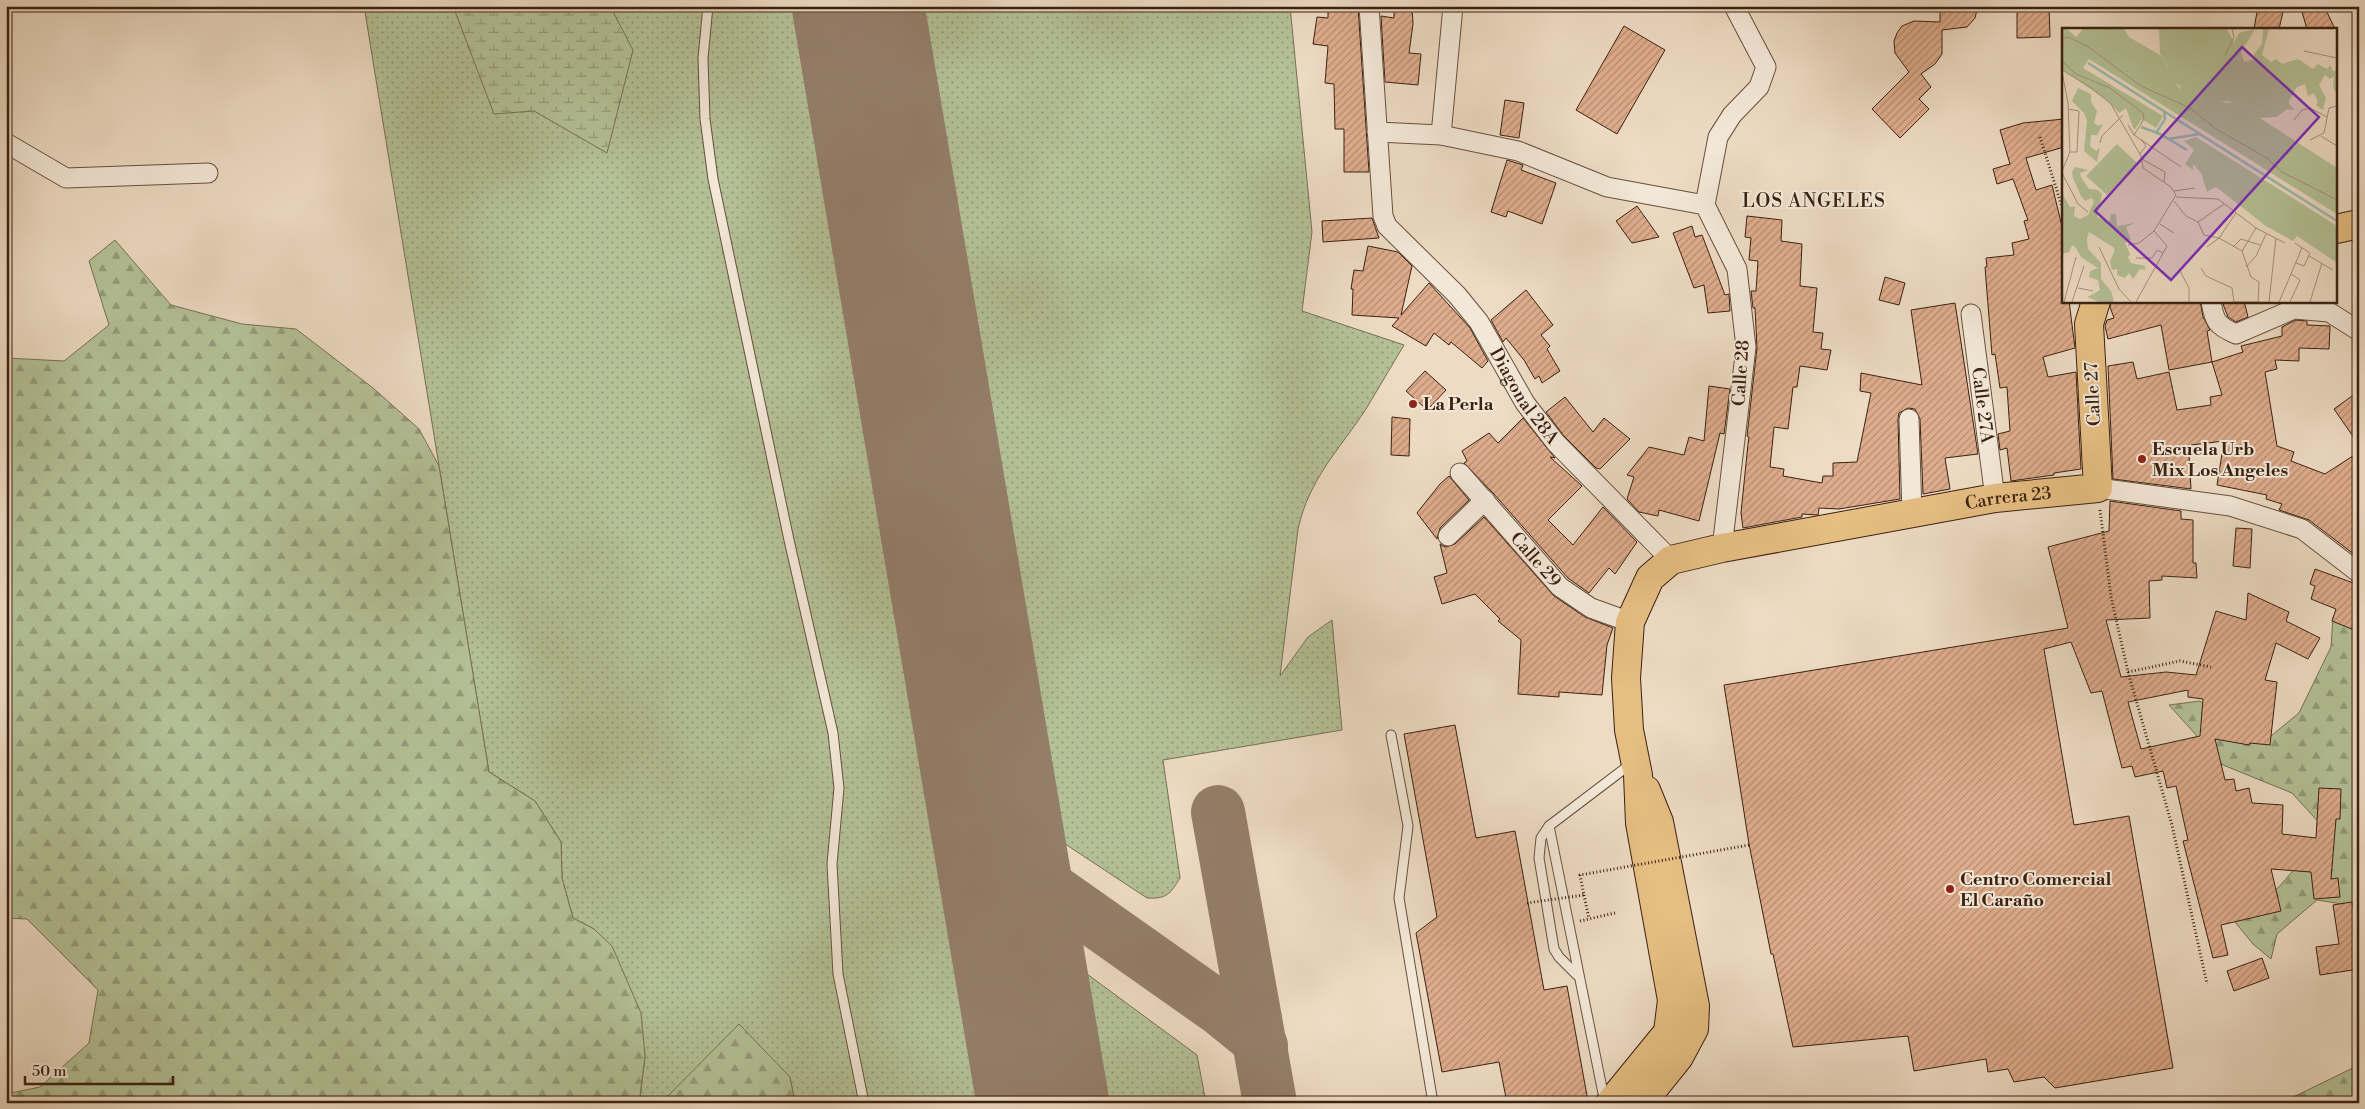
<svg xmlns="http://www.w3.org/2000/svg" width="2365" height="1109" font-family="'Libre Bodoni',serif">
<defs>
<pattern id="grass-dots" width="8" height="8" patternUnits="userSpaceOnUse" patternTransform="scale(1.25)"><rect width="8" height="8" fill="#b4c197"/><path d="M2 2h.1M6 6h.1" fill="none" stroke="#939c7a" stroke-width="1.8" stroke-linecap="round"/></pattern>
<pattern id="forest-firs" width="22" height="20" patternUnits="userSpaceOnUse" patternTransform="scale(1.25)"><rect width="22" height="20" fill="#b4c197"/><path d="M5 1l3.5 6h-7zM16 11l3.5 6h-7z" fill="#939c7a"/></pattern>
<pattern id="wetland-marsh" width="20" height="14" patternUnits="userSpaceOnUse" patternTransform="scale(1.25)"><rect width="20" height="14" fill="#b4c197"/><path d="M1 5h8M5 5V1M11 12h8M15 12V8" fill="none" stroke="#939c7a"/></pattern>
<pattern id="building-hatch" width="6" height="6" patternUnits="userSpaceOnUse" patternTransform="scale(1.25)"><rect width="6" height="6" fill="#dfad8d"/><path d="M-1 1l2-2M0 6l6-6M5 7l2-2" fill="none" stroke="#b68c72"/></pattern>
</defs>
<rect width="100%" height="100%" fill="#eddbc3"/>
<filter id="stains"><feTurbulence type="fractalNoise" baseFrequency=".004" numOctaves="4"/><feColorMatrix values="0 0 0 0 .2 0 0 0 0 .09 0 0 0 0 .02 0 0 0 .5 -.17"/></filter>
<radialGradient id="worn" r=".72"><stop offset=".6" stop-color="#630" stop-opacity="0"/><stop offset="1" stop-color="#630" stop-opacity=".3"/></radialGradient>
<g fill="url(#grass-dots)" stroke="#777154">
<polygon points="364,6 798,6 988,1103 795,1103 790,1077 686,1078 661,1103 646,1103 640,1097 645,1056 594,929 573,918 562,878 561,842 535,801 489,772"/>
<path d="M 904,6 L 1290,6 L 1312,232 L 1302,311 L 1404,345 C 1391,366 1379,388 1366,409 C 1339,450 1309,479 1298,529 L 1280,676 L 1308,637 L 1332,620 L 1342,730 L 1163,760 L 1180,878 C 1170,894 1167,899 1147,898 L 1050,834 Z"/>
<polygon points="1087,974 1197,1055 1206,1103 1108,1103"/>
</g>
<g fill="url(#forest-firs)" stroke="#777154">
<polygon points="115,240 171,305 242,324 296,329 373,388 419,429 439,466 489,772 535,801 561,842 562,878 573,918 594,929 612,946 641,1013 645,1056 640,1096 646,1103 6,1103 6,1094 40,1087 89,1043 98,990 27,919 6,918 6,358 64,361 109,325 89,261"/>
<polygon points="2333,617 2359,627 2359,911 2355,906 2317,900 2277,934 2271,959 2253,944 2235,922 2279,887 2303,859 2324,828 2292,793 2223,765 2169,705 2200,701 2235,733 2266,740 2299,713 2331,647"/>
<polygon points="739,1024 790,1077 795,1103 661,1103"/>
<polygon points="2359,1065 2359,1103 2281,1103"/>
</g>
<polygon fill="url(#wetland-marsh)" stroke="#777154" points="453,6 610,6 633,50 607,153 534,111 494,114"/>
<g fill="none" stroke-linecap="round" stroke-linejoin="round">
<g stroke="#947e6a" stroke-width="54">
<polyline points="1218,812 1270,1103"/>
<path d="M 995,818 C 1003,841 1012,857 1029,874 L 1222,1010 L 1254,1036 L 1261,1046"/>
<path d="M 1020,970 C 1025,939 1047,904 1084,913"/>
</g>
<polyline stroke="#947e6a" stroke-width="132" points="858,6 1043,1103"/>
</g>
<g fill="url(#building-hatch)" stroke="#3a2111" fill-rule="evenodd">
<polygon points="1328,6 1358,6 1369,172 1344,172 1344,129 1335,129 1334,84 1325,83 1328,46 1313,44 1317,17 1328,18"/>
<polygon points="1394,6 1412,6 1413,24 1409,53 1421,54 1418,85 1385,82 1381,16 1394,18"/>
<polygon points="1940,6 1978,6 1975,18 1967,27 1942,30 1942,54 1935,64 1921,74 1931,87 1919,99 1929,109 1900,138 1872,109 1909,72 1895,53 1894,41 1897,33 1902,26 1914,21 1940,22"/>
<polygon points="2017,6 2049,6 2050,37 2017,38"/>
<polygon points="2258,6 2283,12 2279,29 2254,29"/>
<polygon points="2325,8 2335,29 2307,29 2302,12"/>
<polygon points="1624,26 1665,50 1617,134 1576,110"/>
<polygon points="1505,100 1524,103 1519,138 1500,135"/>
<polygon points="2064,119 2064,147 2026,158 2036,190 2052,185 2064,235 2064,301 2069,301 2075,348 2043,357 2048,377 2076,372 2081,469 2054,473 2054,475 2011,481 2007,448 2000,450 1998,434 2010,431 2007,387 2000,388 1995,354 1992,355 1985,267 1987,267 1986,258 2014,255 2012,243 2029,239 2024,221 2028,220 2013,179 1997,184 1993,169 2010,164 2000,130 2023,123"/>
<polygon points="1507,160 1523,165 1521,170 1556,183 1542,224 1508,211 1506,217 1491,212"/>
<polygon points="1637,206 1659,237 1632,243 1616,221"/>
<polygon points="1747,216 1782,220 1781,241 1802,244 1800,286 1817,288 1813,332 1823,333 1821,349 1831,350 1827,370 1800,366 1797,387 1793,387 1788,429 1774,427 1770,467 1784,469 1783,476 1822,483 1823,476 1833,476 1833,463 1857,462 1871,393 1860,391 1861,373 1922,385 1911,310 1955,303 1978,454 1945,458 1950,489 1923,494 1920,419 1915,409 1908,408 1899,413 1898,419 1900,499 1839,509 1819,508 1818,515 1802,514 1802,517 1743,528 1741,513 1748,444 1749,437 1747,436 1757,348 1755,308 1753,308 1751,291 1756,291 1758,261 1749,260 1751,238 1745,237"/>
<polygon points="1372,218 1379,238 1323,242 1322,221"/>
<polygon points="1692,226 1695,237 1702,235 1725,295 1729,294 1730,311 1708,313 1704,285 1694,288 1673,233"/>
<polygon points="1368,246 1398,252 1412,266 1401,315 1429,283 1470,328 1488,361 1482,368 1451,342 1449,345 1434,333 1426,346 1392,326 1399,318 1352,315 1353,289 1351,289 1354,270 1363,271"/>
<polygon points="1885,277 1905,283 1899,305 1879,300"/>
<polygon points="1526,290 1553,325 1541,335 1550,346 1547,349 1560,371 1542,383 1539,376 1535,379 1524,360 1506,338 1503,342 1491,320"/>
<polygon points="2111,301 2200,301 2203,317 2210,330 2207,331 2212,362 2169,370 2161,325 2108,339 2105,326 2107,320 2114,318 2110,307"/>
<polygon points="2233,301 2244,301 2248,317 2236,322 2228,317 2223,304"/>
<polygon points="2296,320 2307,321 2307,325 2330,326 2329,349 2299,348 2299,361 2275,360 2277,369 2265,372 2277,446 2294,452 2291,461 2325,474 2359,452 2359,558 2309,520 2279,510 2282,504 2266,499 2267,495 2217,485 2224,441 2191,445 2191,455 2189,455 2191,489 2113,479 2108,366 2133,362 2137,379 2169,372 2177,410 2211,405 2210,397 2222,395 2212,362 2243,352 2241,346 2282,336 2282,327"/>
<polygon points="1425,371 1446,390 1430,407 1424,407 1406,391"/>
<polygon points="1709,386 1730,389 1724,434 1720,433 1699,521 1659,510 1658,516 1639,512 1627,499 1634,477 1627,475 1649,447 1684,455 1689,437 1704,441"/>
<polygon points="2359,391 2359,445 2334,409"/>
<polygon points="1565,397 1593,432 1604,418 1630,439 1600,469 1596,468 1564,436 1546,412"/>
<polygon points="1392,417 1410,419 1409,456 1391,455"/>
<polygon points="1523,418 1555,458 1550,457 1582,486 1548,520 1573,545 1603,507 1637,542 1615,574 1609,568 1589,593 1568,578 1493,493 1464,463 1467,461 1462,451 1489,433 1498,443"/>
<polygon points="1449,476 1469,500 1440,528 1437,539 1417,513 1440,484"/>
<path d="M 2110,501 L 2181,511 L 2181,519 L 2193,520 L 2193,563 L 2196,563 L 2197,578 L 2162,576 L 2162,580 L 2149,581 L 2150,618 L 2106,620 L 2121,677 L 2166,672 L 2196,675 L 2216,611 L 2246,620 L 2248,593 L 2289,612 L 2286,621 L 2320,638 L 2308,659 L 2276,643 L 2265,680 L 2277,682 L 2270,745 L 2250,743 L 2249,745 L 2215,739 L 2225,780 L 2234,779 L 2236,791 L 2249,788 L 2252,803 L 2283,805 L 2282,834 L 2316,838 L 2319,788 L 2341,789 L 2340,819 L 2336,819 L 2331,879 L 2338,878 L 2340,897 L 2314,899 L 2311,872 L 2271,869 L 2281,911 L 2221,925 L 2228,955 L 2213,958 L 2183,841 L 2188,840 L 2176,786 L 2167,788 L 2163,771 L 2135,777 L 2132,766 L 2122,768 L 2102,691 L 2091,693 L 2071,642 L 2044,649 L 2074,825 L 2129,816 L 2173,1068 L 2055,1088 L 2044,1077 L 2014,1082 L 2008,1069 L 1988,1072 L 1986,1059 L 1914,1071 L 1908,1036 L 1793,1047 L 1773,954 L 1771,954 L 1749,844 L 1724,685 L 2068,628 L 2048,547 L 2109,531 ZM 2188,690 L 2188,697 L 2203,699 L 2200,736 L 2141,749 L 2128,702 Z"/>
<polygon points="1484,517 1554,596 1585,617 1613,628 1607,645 1602,695 1559,692 1559,697 1518,694 1521,640 1498,621 1500,619 1475,594 1442,604 1434,577 1447,573 1440,544 1445,547 1455,544"/>
<polygon points="2236,528 2252,529 2250,568 2233,566"/>
<polygon points="2315,569 2359,585 2359,632 2332,621 2336,609 2311,599 2315,586 2310,584"/>
<polygon points="1455,725 1476,838 1515,831 1544,990 1567,986 1588,1101 1507,1103 1499,1062 1442,1072 1416,933 1437,917 1404,734"/>
<polygon points="2352,902 2359,938 2359,969 2320,975 2316,947 2339,944 2333,905"/>
<polygon points="2262,958 2269,978 2234,991 2227,971"/>
</g>
<g fill="none" stroke-linecap="round" stroke-linejoin="round">
<g stroke="#67503e" stroke-width="11">
<g id="service">
<polyline points="708,6 703,58 705,119 713,179 789,540 833,733 839,788 832,864 838,974 864,1103"/>
<polyline points="1391,735 1408,826 1399,898 1433,1103"/>
<polyline points="1549,826 1541,838 1539,858 1554,949 1559,957 1577,975"/>
<polyline points="1605,1103 1549,826 1632,763"/>
</g>
</g>
<g stroke="#67503e" stroke-width="21">
<g id="minor">
<path id="s1" d="M 1369,6 L 1383,216 L 1387,226 L 1457,295 L 1479,322 L 1525,403 L 1556,443 L 1671,560"/>
<polyline points="1377,132 1441,135 1518,151 1607,187 1705,205"/>
<polyline points="1441,135 1453,6"/>
<polyline points="6,143 66,178 208,173"/>
<polyline points="1705,205 1737,269 1746,347 1722,548"/>
<polyline points="1705,205 1718,137 1732,115 1759,87 1766,67 1734,6"/>
<path d="M 2211,301 C 2214,321 2217,326 2236,334 L 2294,309 L 2329,312 L 2359,331"/>
<path id="s2" d="M 1971,314 L 1995,498"/>
<polyline points="1909,419 1912,513"/>
<path id="s3" d="M 1460,473 L 1560,587 L 1591,608 L 1630,622"/>
<polyline points="2098,488 2230,506 2302,529 2359,573"/>
<polyline points="1448,536 1485,500"/>
</g>
</g>
<g stroke="#3a2111" stroke-width="30">
<g id="primary">
<polyline points="2336,229 2359,224"/>
<path id="s4" d="M 1610,1103 L 1668,1032 L 1672,1000 L 1640,823 L 1638,775 L 1629,730 L 1626,678 L 1630,622 L 1650,578 L 1671,560 L 1722,548 L 1995,498 L 2098,488 L 2089,324 L 2096,301"/>
<polyline points="1642,1103 1679,1057 1694,1029 1695,1006 1659,822 1646,790"/>
</g>
</g>
<g stroke="#3a2111" stroke-width="3" stroke-dasharray="1 2.5" stroke-linecap="butt">
<polyline points="2040,137 2064,213"/>
<polyline points="2100,510 2111,597 2128,672 2172,825 2207,984"/>
<polyline points="2128,672 2180,661 2211,667"/>
<polyline points="1584,895 1589,919"/>
<polyline points="1580,921 1615,913"/>
</g>
<use href="#service" stroke="#f3e8d8" stroke-width="9"/>
<use href="#minor" stroke="#f3e8d8" stroke-width="19"/>
<use href="#primary" stroke="#e6be82" stroke-width="28"/>
<polyline stroke="#3a2111" stroke-width="3" stroke-dasharray="1 2.5" stroke-linecap="butt" points="1527,903 1584,895 1580,875 1749,845"/>
</g>
<g fill="#8f2418" stroke="#f3e8d8" stroke-width="2">
<circle cx="1413" cy="404" r="5"/>
<circle cx="2142" cy="459" r="5"/>
<circle cx="1950" cy="889" r="5"/>
</g>
<g text-anchor="middle" dominant-baseline="central" stroke-width="4" stroke-linejoin="round" paint-order="stroke">
<g font-size="18" fill="#3a2111" stroke="#f3e8d8">
<text transform="translate(1741 373) rotate(-86)">Calle 28</text>
<text transform="translate(2093 394) rotate(-93)">Calle 27</text>
<text stroke="none"><textPath href="#s1" startOffset="441">Diagonal 28A</textPath></text>
<text stroke="none"><textPath href="#s2" startOffset="92">Calle 27A</textPath></text>
<text stroke="none"><textPath href="#s4" startOffset="925">Carrera 23</textPath></text>
<text stroke="none"><textPath href="#s3" startOffset="115">Calle 29</textPath></text>
</g>
<g font-size="18" font-weight="bold" fill="#3a2111" stroke="#f3e8d8" text-anchor="start">
<text x="1423" y="404">La Perla</text>
<text x="2152" y="449">Escuela Urb<tspan x="2152" dy="21">Mix Los Angeles</tspan></text>
<text x="1960" y="879">Centro Comercial<tspan x="1960" dy="21">El Caraño</tspan></text>
</g>
<g font-size="19" letter-spacing="1" fill="#3a2111" stroke="#f3e8d8">
<text x="1814" y="201">LOS ANGELES</text>
</g>
</g>
<g transform="translate(2062 28)">
<rect width="275" height="275" fill="#eddbc3"/>
<path d="M 0,1 L 5,1 L 14,9 L 21,1 L 62,1 L 67,9 L 103,30 L 105,40 L 121,67 L 140,76 L 141,64 L 164,75 L 173,74 L 275,140 L 275,186 L 27,31 L 21,40 L 101,88 L 94,100 L 80,91 L 72,102 L 64,80 L 57,85 L 47,74 L 0,41 ZM 134,109 L 275,198 L 275,235 L 235,208 L 231,213 L 204,198 L 154,159 L 145,164 L 139,145 L 131,136 L 131,142 L 123,136 L 132,122 L 122,113 Z" fill="#b4c197"/>
<path d="M 97,1 L 165,1 L 172,14 L 177,5 L 193,1 L 179,24 L 182,34 L 193,31 L 192,26 L 200,16 L 201,1 L 207,1 L 200,27 L 209,34 L 214,31 L 220,36 L 236,31 L 251,41 L 256,36 L 265,41 L 268,37 L 271,43 L 275,42 L 275,67 L 271,59 L 272,48 L 268,51 L 263,47 L 257,57 L 264,70 L 261,82 L 254,77 L 256,74 L 252,65 L 246,68 L 243,56 L 235,59 L 228,71 L 227,76 L 233,82 L 225,81 L 215,89 L 197,90 L 173,74 L 153,72 L 141,64 L 140,76 L 133,76 L 118,67 L 118,58 L 108,51 L 103,30 L 98,26 ZM 16,60 L 29,66 L 29,74 L 35,83 L 32,95 L 36,98 L 41,96 L 35,107 L 29,107 L 28,118 L 34,123 L 38,119 L 35,134 L 22,123 L 25,93 L 22,85 L 10,73 ZM 13,139 L 26,142 L 18,145 L 19,149 L 27,161 L 36,162 L 40,166 L 35,189 L 47,195 L 49,186 L 54,186 L 55,198 L 73,195 L 64,199 L 69,212 L 63,215 L 68,226 L 66,229 L 69,235 L 83,238 L 83,242 L 78,241 L 71,251 L 67,245 L 63,250 L 55,247 L 55,241 L 50,242 L 48,233 L 53,222 L 51,219 L 27,204 L 25,211 L 26,221 L 39,235 L 39,251 L 49,263 L 52,274 L 37,274 L 25,269 L 38,262 L 36,252 L 27,249 L 28,243 L 36,240 L 19,229 L 14,220 L 10,217 L 7,224 L 0,226 L 0,233 L 0,165 L 8,179 L 13,178 L 12,188 L 18,191 L 26,187 L 32,174 L 30,170 L 23,173 L 19,168 L 11,150 L 10,144 Z" fill="#b4c197"/>
<path d="M 218,116 L 237,123 L 250,142 L 240,144 L 230,141 L 223,132 L 214,129 L 208,121 Z" fill="#b4c197"/>
<path d="M 55,116 L 75,135 L 45,167 L 24,148 Z" fill="#b4c197"/>
<path fill="none" stroke="#99bbb3" stroke-width="2.5" d="M 26,35 L 275,193M 79,99 L 98,106 L 125,122M 94,105 L 103,91 L 102,83M 106,111 L 138,106"/>
<path fill="none" stroke="#a5917c" stroke-width="1" d="M 0,10 L 6,9 L 25,18 L 79,58 L 128,80 L 154,101 L 205,130 L 220,144 L 275,172M 242,23 L 275,30M 163,27 L 172,9 L 170,1M 0,33 L 14,46 L 48,60 L 81,85 L 82,91 L 72,107M 0,42 L 31,61 L 49,76 L 79,128 L 81,140 L 109,159 L 114,167 L 92,203 L 105,218 L 74,274M 0,44 L 6,75 L 8,124 L 0,143M 6,81 L 17,83 L 15,124 L 8,124M 232,92 L 240,82 L 248,80 L 265,89M 66,97 L 72,107 L 119,139M 259,108 L 275,118M 248,112 L 262,105 L 267,80 L 275,78M 38,115 L 40,108 L 61,87M 78,126 L 84,118 L 79,111M 80,131 L 103,144 L 102,154M 0,145 L 16,176 L 26,184M 112,163 L 133,160M 114,169 L 156,171 L 194,200 L 223,215M 112,173 L 124,188 L 136,194M 136,194 L 142,207 L 157,210 L 180,223 L 189,249 L 197,254 L 196,274M 136,194 L 162,176M 98,196 L 112,205M 233,215 L 248,225 L 242,238 L 234,235M 66,217 L 77,215 L 92,203M 37,219 L 57,261 L 69,274M 145,219 L 157,210 L 174,185M 171,219 L 179,211 L 198,217M 180,223 L 194,200M 247,228 L 271,242M 74,230 L 90,230 L 95,222 L 101,225M 184,239 L 194,228 L 204,206M 139,240 L 144,248 L 170,260 L 172,274M 118,243 L 127,260 L 127,274M 16,260 L 31,263M 2,274 L 14,229M 10,274 L 22,238M 171,274 L 197,274M 207,274 L 214,210M 217,274 L 240,220M 228,274 L 238,252 L 229,246M 248,274 L 260,235"/>
<path fill="#7b2cbf" fill-opacity="0.15" stroke="#7b2cbf" stroke-width="2.5" d="M 180,19 L 257,89 L 109,252 L 33,183 Z"/>
<rect width="275" height="275" fill="none" stroke="#3a2111" stroke-width="2.5"/>
</g>
<rect width="2365" height="1109" fill="none" stroke="#eddbc3" stroke-width="25"/>
<rect x="8" y="8" width="2350" height="1094" fill="none" stroke="#3a2111" stroke-width="2.5"/>
<rect x="12" y="12" width="2340" height="1084" fill="none" stroke="#3a2111"/>
<path d="M25 1076v8h148v-8" fill="none" stroke="#3a2111" stroke-width="2.5"/>
<text x="32" y="1076" font-size="15" fill="#3a2111" stroke="#f3e8d8" stroke-width="4" paint-order="stroke">50 m</text>
<rect width="100%" height="100%" filter="url(#stains)"/>
<rect width="100%" height="100%" fill="url(#worn)"/>
</svg>
